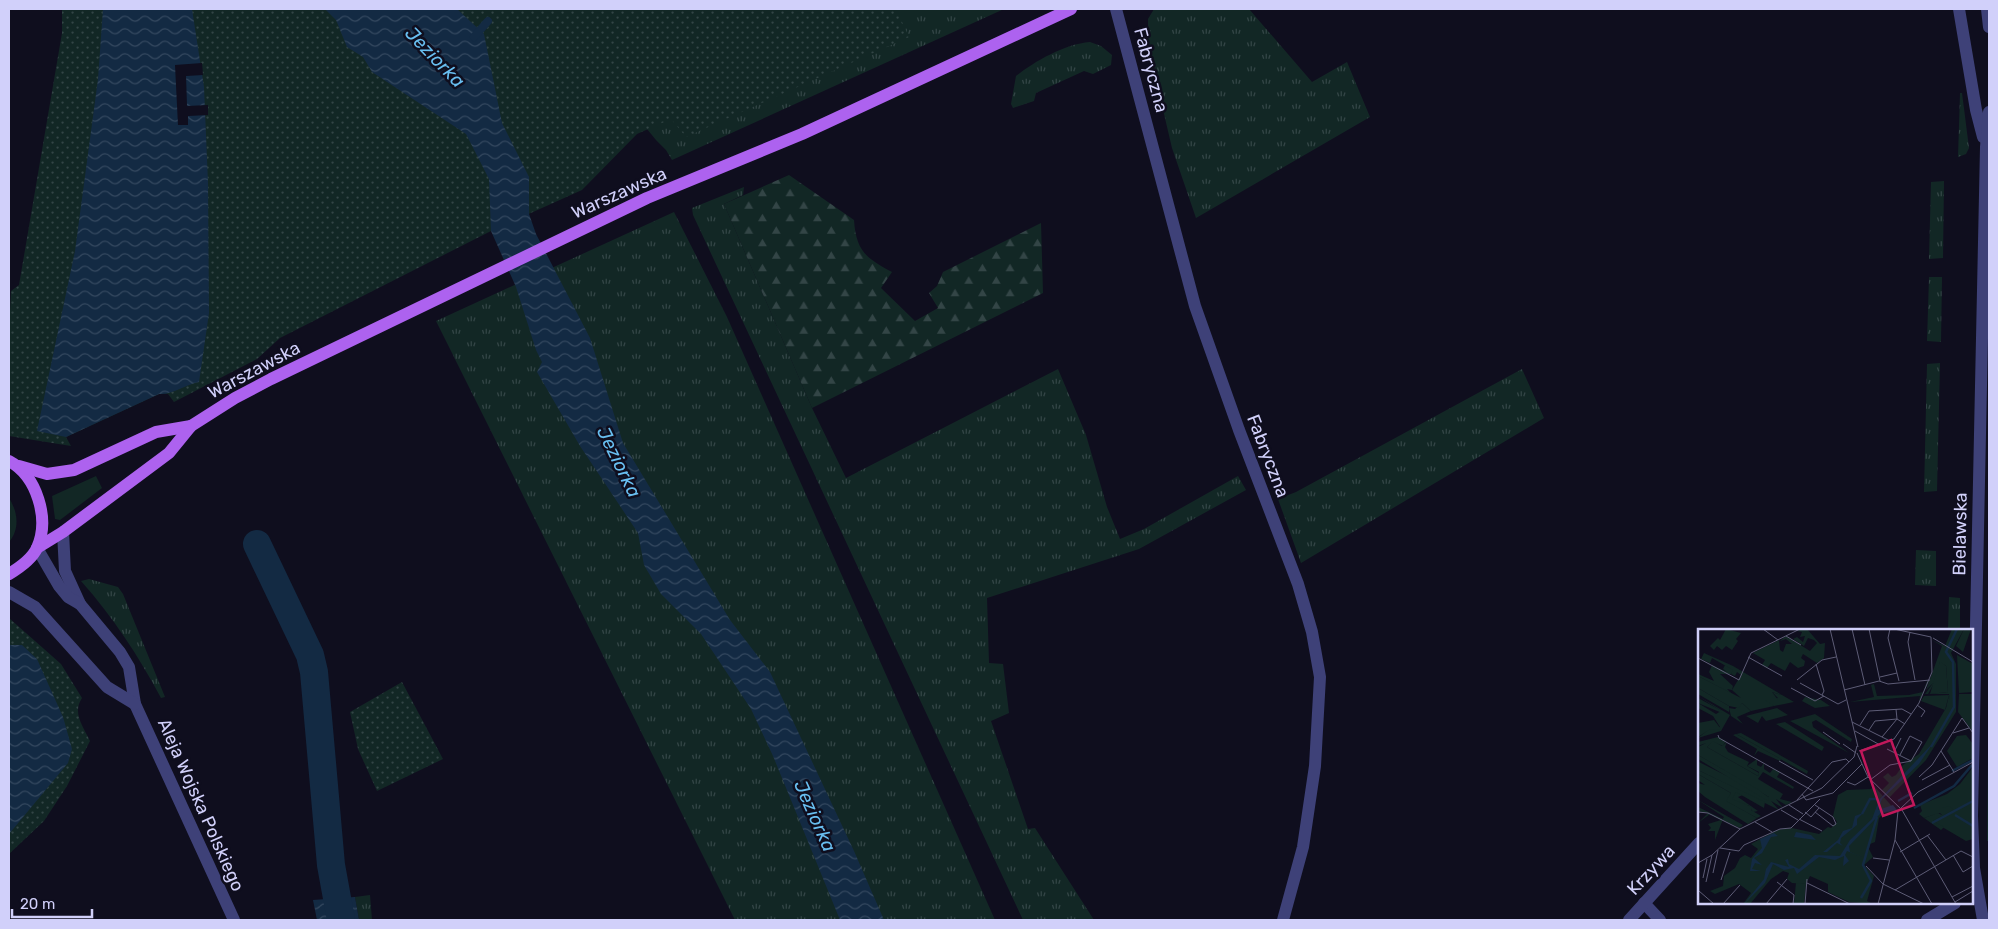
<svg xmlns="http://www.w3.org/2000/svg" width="1998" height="929" font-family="Rubik,sans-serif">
<defs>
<pattern id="grass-tufts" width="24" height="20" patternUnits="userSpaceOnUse" patternTransform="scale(1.25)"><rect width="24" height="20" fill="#122725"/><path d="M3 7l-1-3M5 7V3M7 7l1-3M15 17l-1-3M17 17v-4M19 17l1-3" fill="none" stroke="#334546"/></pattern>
<pattern id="forest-firs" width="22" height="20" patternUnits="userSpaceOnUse" patternTransform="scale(1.25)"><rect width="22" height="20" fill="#122725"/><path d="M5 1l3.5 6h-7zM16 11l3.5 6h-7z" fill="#334546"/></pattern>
<pattern id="park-dots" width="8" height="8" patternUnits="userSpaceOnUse" patternTransform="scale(1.25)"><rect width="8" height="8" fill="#122725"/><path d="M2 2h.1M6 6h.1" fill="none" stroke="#334546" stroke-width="1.8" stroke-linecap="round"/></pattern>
<pattern id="water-waves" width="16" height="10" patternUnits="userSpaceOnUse" patternTransform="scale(1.25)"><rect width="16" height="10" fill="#132a43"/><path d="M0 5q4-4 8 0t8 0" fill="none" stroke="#34485f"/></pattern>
</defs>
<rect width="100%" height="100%" fill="#0f0e1e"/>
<g fill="url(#grass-tufts)">
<polygon points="538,9 1004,9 672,160 666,150 656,140 580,47"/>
<polygon points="1154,9 1249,9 1312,82 1347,62 1370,117 1196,218 1172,148 1157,84 1153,84 1143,37 1148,32 1148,19"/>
<path d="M 1090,42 L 1101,46 L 1112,55 L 1111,65 L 1093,74 L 1084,71 L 1036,93 L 1034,101 L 1013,108 L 1011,104 L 1016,76 C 1035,61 1065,44 1090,42 Z"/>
<polygon points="1960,93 1962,93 1969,148 1966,154 1958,157"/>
<polygon points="1944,181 1943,258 1929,259 1931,182"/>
<polygon points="744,187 743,195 724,204 812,408 846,478 1058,369 1086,435 1107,507 1120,539 1144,529 1238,476 1246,490 1139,549 987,598 989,663 1003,664 1009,713 991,721 1028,829 1035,828 1094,920 1023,920 693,215 692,208"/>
<polygon points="674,212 727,317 995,920 735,920 436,321"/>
<polygon points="1929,277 1942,277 1941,342 1927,341"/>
<polygon points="1940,363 1937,491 1924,492 1927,364"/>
<polygon points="1522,369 1544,418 1301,563 1278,499 1296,492"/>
<polygon points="1916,550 1936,551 1936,586 1915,585"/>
<path d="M 89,579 L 118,587 L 123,594 L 165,697 L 161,698 C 138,655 113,617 81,581 Z"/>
<polygon points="1949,597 1960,598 1960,630 1948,630"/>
<polygon points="1989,663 1989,841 1987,841"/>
<polygon points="370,895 372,920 359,920 355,897"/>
</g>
<path fill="url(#forest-firs)" d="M 789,175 L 854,220 C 856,251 866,258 892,272 L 881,288 L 915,321 L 938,308 L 929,293 L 937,286 L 943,272 L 1041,223 L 1043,293 L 812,408 L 724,204 Z"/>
<g fill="url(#park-dots)">
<polygon points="62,9 896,9 909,37 686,137 671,119 637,134 582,190 491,231 280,338 257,359 174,402 168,394 159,394 66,437 71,446 9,436 9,331 11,291 19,285 62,33"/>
<path d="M 9,618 L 61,664 L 82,698 C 72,713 83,726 90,741 L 67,786 L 44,821 L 9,854 Z"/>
<polygon points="402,682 443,759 377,791 358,749 350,712"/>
</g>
<g fill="#122725">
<polygon points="96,476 102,488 60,520 55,519 52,496"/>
<path d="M 9,498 C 18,512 20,529 9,542 Z"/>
</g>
<g fill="url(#water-waves)">
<path d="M 103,9 L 192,9 L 204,87 L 208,183 L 209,313 L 199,382 C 185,385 172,395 159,394 L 66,437 L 37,431 L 75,251 L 98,79 Z"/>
<polygon points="325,9 457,9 484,34 502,123 529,177 529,214 536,234 590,338 623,443 730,620 770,672 854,851 884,920 840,920 773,756 751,709 701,634 661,594 644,565 638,533 580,446 537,372 542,362 536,350 516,287 491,231 489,179 466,134 372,72 363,57 347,47 336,20"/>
<polygon points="9,645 22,645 37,659 63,717 72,749 68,763 9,834"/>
<polygon points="355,897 359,920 317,920 313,900"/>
</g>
<polygon fill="#0f0e1e" points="202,63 203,75 186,76 187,106 208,105 208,115 188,116 188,125 178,125 175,65"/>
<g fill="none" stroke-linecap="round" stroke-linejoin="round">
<polyline stroke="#132a43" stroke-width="8" points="474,37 488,21"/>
<polyline stroke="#132a43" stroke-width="28" points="257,544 310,655 314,672 331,865 341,920"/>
<g stroke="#3e4178" stroke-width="12">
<polyline points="1116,9 1195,306 1239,430 1298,584 1312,632 1320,677 1315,766 1303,847 1283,920"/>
<polyline points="1959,9 1976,110 1983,137"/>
<polyline points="1987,9 1989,27"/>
<polyline points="63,532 65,571 80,604"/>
<polyline points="37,548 59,586 68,597 80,604 120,652 129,667 135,704 234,920"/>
<polyline points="9,592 35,607 107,687 135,704"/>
<polyline points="1644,903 1660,920"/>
<polyline points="1629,920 1699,843"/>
<polyline points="1927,920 1955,903"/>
<polyline points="1983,920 1974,868 1972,816 1986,147 1989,112"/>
</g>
<g stroke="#ad62ef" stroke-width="12">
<path d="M 9,461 C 37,476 50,519 37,548 C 32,559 19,568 9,574"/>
<polyline points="19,466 47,474 74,470 156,432 191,426"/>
<polyline points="37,548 63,532 169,453 191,426 235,398 271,379 647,198 802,134 1071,9"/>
</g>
</g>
<g text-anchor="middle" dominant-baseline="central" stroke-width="5" stroke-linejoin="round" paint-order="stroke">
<g font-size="18" fill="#d1d0fa" stroke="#0f0e1e">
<text transform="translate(1151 70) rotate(75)">Fabryczna</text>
<text transform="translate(619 193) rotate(-24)">Warszawska</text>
<text transform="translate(254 370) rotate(-28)">Warszawska</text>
<text transform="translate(1268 456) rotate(69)">Fabryczna</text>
<text transform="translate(1960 534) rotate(-89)">Bielawska</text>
<text transform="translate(201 805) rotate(66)">Aleja Wojska Polskiego</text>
<text transform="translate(1651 870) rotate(-47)">Krzywa</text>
</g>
<g font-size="19" font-style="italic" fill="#68bef0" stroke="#0f0e1e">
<text transform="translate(435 57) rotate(46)">Jeziorka</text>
<text transform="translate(619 462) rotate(64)">Jeziorka</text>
<text transform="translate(815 816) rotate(66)">Jeziorka</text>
</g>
</g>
<g transform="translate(1698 629)">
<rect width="275" height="275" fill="#0f0e1e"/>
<path d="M 28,0 L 43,4 L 38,10 L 40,12 L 34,21 L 28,17 L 24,21 L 19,17 L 16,21 L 12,17 L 20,9 L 22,11 ZM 254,0 L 266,0 L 253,24 L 258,35 L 258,83 L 228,131 L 191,169 L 184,161 L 191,154 L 185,148 L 190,144 L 187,141 L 194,148 L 198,146 L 205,136 L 221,125 L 248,79 L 251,66 L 252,72 L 251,65 L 227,65 L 235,54 L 228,61 L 244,17 L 234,11 L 247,17 ZM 242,33 L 248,37 L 250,63 L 230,65 L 239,49 ZM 14,36 L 29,43 L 25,40 L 27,36 L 36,41 L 33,45 L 22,45 L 35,57 L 34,61 L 29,60 L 34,65 L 0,47 L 0,45 L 16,52 L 11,43 ZM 229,52 L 231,52 L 221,73 L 222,67 L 152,73 L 176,68 L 173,56 L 176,55 L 179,67 L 211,66 L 225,63 ZM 0,59 L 31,77 L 31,83 L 0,65 ZM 74,63 L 84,66 L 96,73 L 76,77 L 67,74 L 67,71 L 80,69 ZM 261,65 L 275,65 L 275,103 L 260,83 ZM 0,67 L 32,86 L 23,102 L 0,109 L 11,100 L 22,98 L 15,87 L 0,79 L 0,74 L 18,85 L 23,82 ZM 107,68 L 123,71 L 132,77 L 117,79 L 104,72 ZM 44,74 L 53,82 L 39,88 L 45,95 L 33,87 L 31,79 L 37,80 ZM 117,85 L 154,110 L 153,113 L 118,91 L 114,93 L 115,98 L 151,124 L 92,92 ZM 87,93 L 126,118 L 124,122 L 78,95 ZM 43,104 L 110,142 L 109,145 L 116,149 L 38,105 ZM 268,106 L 275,115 L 275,129 L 259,138 L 249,122 L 259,107 ZM 20,108 L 28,112 L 25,117 L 15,113 L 9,118 L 60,147 L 61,143 L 49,137 L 59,130 L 59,136 L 63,138 L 66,134 L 66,140 L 72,144 L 75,140 L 82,143 L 79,148 L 96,158 L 95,160 L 65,143 L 60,150 L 85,165 L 82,170 L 94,173 L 88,176 L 78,170 L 85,179 L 73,172 L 81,181 L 0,141 L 1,133 L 71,168 L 0,126 L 0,118 L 8,114 L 0,117 L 0,113 ZM 275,138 L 275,210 L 268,212 L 234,192 L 244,186 L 242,184 L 226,189 L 221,185 L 224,182 L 222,176 L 249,165 L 262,155 ZM 0,145 L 33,164 L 29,172 L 59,189 L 50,195 L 7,168 L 0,162 L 0,154 L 7,156 L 0,151 ZM 38,162 L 45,166 L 40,168 L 60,182 L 55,183 L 50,176 L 48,179 L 33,170 ZM 0,178 L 25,190 L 17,211 L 17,202 L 10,202 L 13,199 L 10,195 L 23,191 L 12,185 L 0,194 L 10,184 L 0,182 Z" fill="#122725" fill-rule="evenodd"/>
<path d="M 104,0 L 109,0 L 122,15 L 127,14 L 126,29 L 119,34 L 105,25 L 103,29 L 107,32 L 106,37 L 100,39 L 92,33 L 87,42 L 73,34 L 69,39 L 64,36 L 67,31 L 55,24 L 81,11 L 82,21 L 85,23 L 88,15 L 94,15 L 88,10 L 82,12 L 88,7 L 112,22 L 119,14 L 116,11 L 110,9 L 106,17 L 95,10 L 99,8 L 105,13 L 107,7 L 102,8 L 104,3 L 99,2 ZM 266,0 L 273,0 L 265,23 L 258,17 ZM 6,24 L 35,37 L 84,66 L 74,63 L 80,71 L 67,71 L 76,77 L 53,82 L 44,74 L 41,79 L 31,77 L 0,59 L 0,47 L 43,69 L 34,61 L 43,46 L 39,43 L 37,47 L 33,45 L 35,41 L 14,29 L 12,34 L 3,30 ZM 251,66 L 247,81 L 223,72 L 226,67 ZM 0,69 L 24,82 L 24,84 L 0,74 ZM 79,79 L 90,86 L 68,92 L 64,87 L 60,94 L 48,87 ZM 16,91 L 23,100 L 11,101 L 0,108 L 0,94 ZM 38,105 L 83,130 L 82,132 L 60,122 L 56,127 L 59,120 L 35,106 ZM 15,112 L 24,117 L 29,113 L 27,118 L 30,123 L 51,133 L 49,137 L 61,144 L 60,147 L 9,118 ZM 0,126 L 61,161 L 71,169 L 70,172 L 0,130 ZM 0,141 L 67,173 L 66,179 L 38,163 L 34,170 L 54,178 L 53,181 L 63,187 L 59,189 L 28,172 L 33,164 L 0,145 ZM 0,171 L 45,196 L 42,199 L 24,191 L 26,188 ZM 252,177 L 255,181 L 235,192 L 246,198 L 243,201 L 226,189 L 240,184 L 244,186 L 244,179 ZM 98,253 L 108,255 L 106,275 L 96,275 Z" fill="#122725"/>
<path d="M 176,157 L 199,183 L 186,184 L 181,189 L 177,213 L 172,215 L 171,220 L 175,228 L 166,236 L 176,247 L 169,272 L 175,275 L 151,273 L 130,263 L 130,255 L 112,247 L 108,255 L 94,254 L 89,250 L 91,244 L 85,242 L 73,250 L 52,275 L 45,275 L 53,264 L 41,255 L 17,265 L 12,262 L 25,257 L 26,247 L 37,239 L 42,229 L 47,226 L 53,229 L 60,220 L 53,215 L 79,201 L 94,199 L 121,205 L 130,198 L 133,199 L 139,193 L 135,187 L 140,166 L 149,161 L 173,160 Z" fill="#122725"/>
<path d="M 259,26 L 275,35 L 275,63 L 261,64 ZM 242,32 L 248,37 L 250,63 L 232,65 Z" fill="#122725"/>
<path d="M 235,114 L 221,135 L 184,170 L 180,181 L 195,176 L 199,181 L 183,184 L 151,217 L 152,223 L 166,229 L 149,222 L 147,226 L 151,232 L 145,237 L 146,227 L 137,231 L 121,228 L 99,245 L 96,239 L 86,241 L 75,235 L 67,254 L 46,275 L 66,250 L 68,240 L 73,233 L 91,238 L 87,231 L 90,230 L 91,235 L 101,240 L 117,226 L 142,227 L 152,211 L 174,190 L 181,171 ZM 165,184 L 159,190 L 159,196 L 143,209 L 142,214 L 145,217 L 139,214 L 129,223 L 125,223 L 140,211 L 145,202 L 154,199 L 157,187 ZM 98,203 L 113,206 L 118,211 L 96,208 ZM 76,204 L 80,207 L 73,208 L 64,224 L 56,229 L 64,236 L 57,234 L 54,240 L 63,242 L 52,242 L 54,230 L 64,219 L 62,210 Z" fill="#132a43"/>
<path fill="none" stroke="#132a43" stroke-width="2.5" d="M 233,118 L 256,78 L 255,33 L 248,23 L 259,0M 254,142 L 275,131M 200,172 L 214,164M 216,179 L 256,157 L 274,136M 164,185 L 172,170 L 178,170M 257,186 L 275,197M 234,194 L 275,172M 163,269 L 173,252 L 165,236 L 179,188"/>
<path fill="none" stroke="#5d5c76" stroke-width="1" d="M 65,0 L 80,11M 132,0 L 160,118M 154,0 L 167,56M 171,0 L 182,52M 192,0 L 190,9 L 201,52M 196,0 L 233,8M 212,3 L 210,13 L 217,51M 88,7 L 103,16M 235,9 L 275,33M 50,28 L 84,47M 0,29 L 41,51 L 53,24 L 102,0M 118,35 L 126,62 L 124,66M 182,48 L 199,44M 99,51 L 124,31 L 138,28M 102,54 L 140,75 L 148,71M 93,59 L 117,72 L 126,67M 146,61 L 181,52 L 190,55 L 232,51M 219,76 L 227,82 L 223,88M 154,93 L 190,111M 162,96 L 171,82 L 204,80 L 213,85M 171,101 L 177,92 L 199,90 L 207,95M 157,102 L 182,116M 125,103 L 142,115M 255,104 L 271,99M 20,106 L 21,109 L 115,162M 184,108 L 199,90 L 198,80M 145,115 L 158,124M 189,120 L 213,132M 161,122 L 196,110 L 221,74 L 234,43 L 233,8M 243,122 L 256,143M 196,123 L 203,109M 159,124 L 170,148 L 204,181 L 258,275M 81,132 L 115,151M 221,148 L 234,136 L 264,89 L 275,104M 172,151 L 192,136 L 213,132 L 224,113 L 212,107 L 202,126M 224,151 L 252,136M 149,153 L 157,156 L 170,148M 104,165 L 108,171 L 135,164 L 164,135M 99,171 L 134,133 L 148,130 L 151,133M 91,176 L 105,185M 117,176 L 135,188 L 138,195 L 135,197 L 117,183M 203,179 L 220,163 L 275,133M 83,181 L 100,191M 0,183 L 10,184 L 42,200M 107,183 L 113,188 L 121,179M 101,190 L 124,202M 57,193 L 74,203M 229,206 L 248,231M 197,211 L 234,275M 22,219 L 41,222 L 46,216 L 82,200 L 93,199 L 122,170M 202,223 L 232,205M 255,226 L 265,243 L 275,237M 175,229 L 191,231M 0,234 L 14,226 L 42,200 L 124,159 L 156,128 L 159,117M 168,237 L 185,255 L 226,275M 15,244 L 20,221M 5,249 L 9,230M 23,251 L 32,223M 8,253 L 14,226M 79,253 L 96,266 L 95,275M 109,254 L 152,275M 197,261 L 263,222 L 275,228M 1,262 L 16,275M 254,268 L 275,257M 257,273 L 275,262M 25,275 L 42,256M 68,275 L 89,250M 107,275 L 109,250M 180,275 L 197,211 L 200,182"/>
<path fill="#c2185b" fill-opacity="0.15" stroke="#c2185b" stroke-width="2.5" d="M 193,111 L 216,176 L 185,187 L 163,122 Z"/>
<rect width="275" height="275" fill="none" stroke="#d1d0fa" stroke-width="2.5"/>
</g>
<rect width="1998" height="929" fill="none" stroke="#d1d0fa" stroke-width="20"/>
<path d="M12 909v8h80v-8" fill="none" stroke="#d1d0fa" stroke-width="2.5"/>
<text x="20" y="909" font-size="15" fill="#d1d0fa" stroke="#0f0e1e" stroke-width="4" paint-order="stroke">20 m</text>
</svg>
